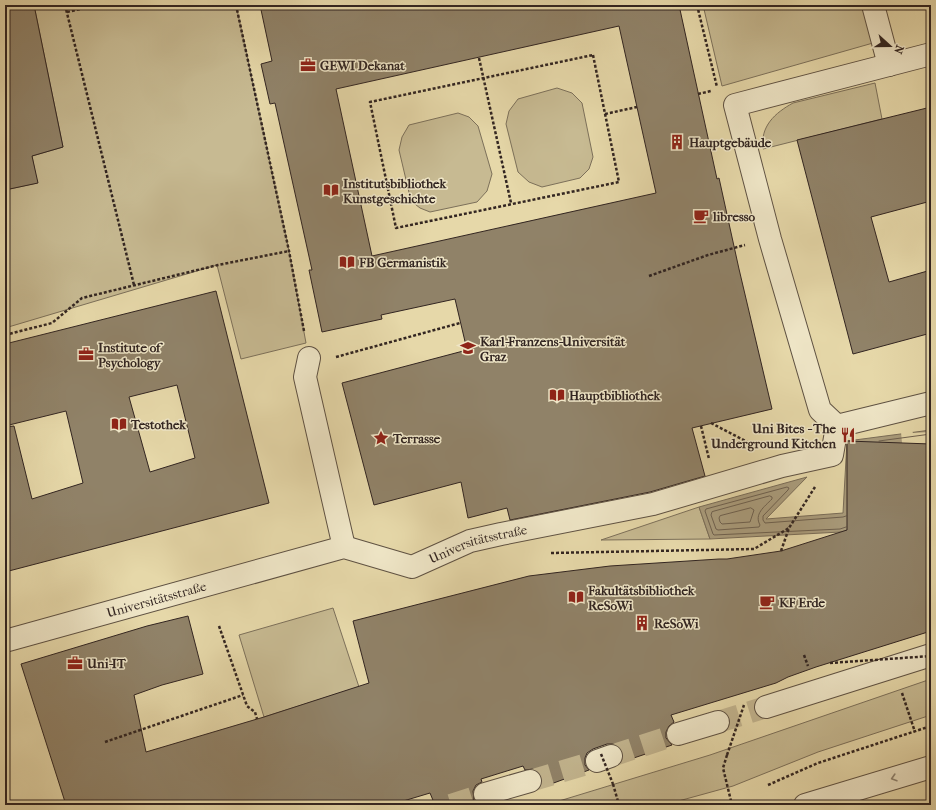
<svg xmlns="http://www.w3.org/2000/svg" width="936" height="810" font-family="'IM FELL French Canon',serif">
<rect width="100%" height="100%" fill="#e6d8a9"/>
<filter id="stains"><feTurbulence type="fractalNoise" baseFrequency=".005" numOctaves="4"/><feColorMatrix values="0 0 0 0 .2 0 0 0 0 .09 0 0 0 0 .02 0 0 0 .5 -.17"/></filter>
<radialGradient id="worn" r=".72"><stop offset=".6" stop-color="#630" stop-opacity="0"/><stop offset="1" stop-color="#630" stop-opacity=".3"/></radialGradient>
<g fill="#c7ba92" stroke="#7c705a">
<polygon points="34,5 236,5 289,251 306,343 241,359 217,265 5,328 5,190 37,183 32,156 63,147"/>
<polygon points="703,5 863,5 873,43 722,86"/>
<path d="M 875,83 L 882,119 L 763,149 C 760,126 775,113 793,103 Z"/>
<polygon points="557,88 572,93 582,103 593,157 589,169 580,178 542,187 529,182 518,172 506,124 509,111 518,99"/>
<polygon points="458,113 469,117 478,126 492,174 487,191 477,202 430,212 420,208 411,201 399,150 402,137 409,125"/>
<polygon points="699,507 710,539 601,540"/>
<polygon points="333,608 359,687 264,717 239,635"/>
<polygon points="931,679 931,715 818,752 733,786 664,805 546,805 710,755"/>
</g>
<polygon fill="#a99b7b" stroke="#796c57" points="931,430 931,460 868,525 841,532 710,539 699,507 807,477 766,519 843,513 847,441"/>
<polygon fill="#e6d8a9" points="912,431 913,433 931,432 931,444 902,443 901,432"/>
<g fill="none" stroke-linecap="round" stroke-linejoin="round">
<g stroke="#6e604e" stroke-width="1">
<polyline points="879,441 931,434"/>
<path d="M 770,496 L 772,497 L 772,499 C 764,507 754,514 760,525 L 759,527 L 718,530 L 716,529 L 711,515 L 712,512 Z"/>
<polygon points="751,508 754,510 750,522 722,524 720,522 719,518 720,516"/>
<polyline points="846,516 843,517 765,523 763,520 763,516 788,490 789,488 787,487 706,509 705,511 713,534 714,535 840,529 846,527"/>
</g>
</g>
<g fill="#908268" stroke="#322521" fill-rule="evenodd">
<polygon points="5,5 34,5 63,147 32,156 38,183 5,190"/>
<path d="M 260,5 L 679,5 L 717,179 L 719,178 L 739,269 L 772,409 L 692,428 L 705,476 L 650,492 L 510,520 L 507,508 L 468,518 L 461,482 L 374,505 L 342,383 L 467,350 L 455,299 L 381,315 L 382,319 L 322,332 L 309,270 L 312,270 L 275,103 L 270,104 L 261,64 L 272,61 ZM 619,26 L 656,193 L 372,256 L 336,89 Z"/>
<polygon points="931,107 931,201 871,217 889,282 931,270 931,333 853,354 797,140"/>
<path d="M 216,291 L 269,503 L 5,572 L 5,427 L 14,426 L 32,499 L 83,483 L 66,411 L 5,426 L 5,344 ZM 177,385 L 195,458 L 150,472 L 129,397 Z"/>
<polygon points="847,441 931,444 931,631 816,667 788,677 776,683 671,715 674,722 669,726 666,732 666,738 672,745 622,762 623,758 623,752 619,747 614,744 607,744 593,749 587,753 585,758 585,765 589,770 540,788 542,784 542,778 539,772 533,769 525,770 523,766 481,779 482,782 476,785 473,791 474,800 458,805 435,805 430,793 390,805 66,805 21,664 147,626 188,616 203,674 162,685 134,695 146,752 264,717 369,683 353,621 529,576 610,566 719,559 727,559 781,551 847,530"/>
</g>
<g fill="none" stroke-linecap="round" stroke-linejoin="round">
<g stroke="#c2b48e" stroke-width="22" stroke-dasharray="22 11" stroke-linecap="butt">
<polyline points="718,722 766,707"/>
<polyline points="611,756 678,734"/>
<polyline points="530,781 597,761"/>
<polyline points="451,805 485,794"/>
</g>
<g stroke="#5f5243" stroke-width="24">
<g id="minor">
<polyline points="873,5 889,65"/>
<polyline points="309,358 305,377 344,547"/>
<polyline points="837,426 820,410 770,239 735,105 931,54"/>
<path id="s1" d="M 5,641 L 344,547 L 412,567 L 470,541 L 501,534 L 653,504 L 782,466 L 832,455 L 837,426 L 931,403"/>
<polyline points="766,707 931,655"/>
<polyline points="678,734 718,722"/>
<polyline points="597,761 611,756"/>
<polyline points="485,794 530,781"/>
<polyline points="805,805 931,767"/>
</g>
</g>
<g stroke="#322521" stroke-width="2.5" stroke-dasharray="3 2" stroke-linecap="butt">
<polyline points="65,5 134,285"/>
<polyline points="236,5 289,251 304,331"/>
<polyline points="697,5 717,87"/>
<polyline points="67,12 99,5"/>
<polygon points="593,55 619,182 396,228 370,102"/>
<polyline points="479,58 511,203"/>
<polyline points="928,82 931,92"/>
<polyline points="698,94 711,91"/>
<polyline points="605,114 637,107"/>
<polyline points="649,276 708,255 745,245"/>
<polyline points="5,335 52,323 82,298 218,265 289,251"/>
<polyline points="336,357 460,323"/>
<polyline points="711,423 755,446"/>
<polyline points="701,426 709,459"/>
<polyline points="781,551 789,528 815,487"/>
<polyline points="551,553 754,549 789,528"/>
<polyline points="219,626 247,706 255,712 257,719"/>
<polyline points="804,655 808,666"/>
<polyline points="902,693 915,732"/>
<polyline points="105,742 243,695"/>
<polyline points="727,755 723,768 731,801"/>
<polyline points="613,784 619,805"/>
<polyline points="768,785 818,763 931,726"/>
</g>
<use href="#minor" stroke="#efe6c7" stroke-width="22"/>
<g stroke="#322521" stroke-width="2.5" stroke-dasharray="3 2" stroke-linecap="butt">
<polyline points="830,663 931,656"/>
<polyline points="601,754 613,784"/>
<polyline points="727,755 744,705"/>
</g>
</g>
<defs><path id="oneway-chevron" d="M-2-3.5L2.5 0L-2 3.5" fill="none" stroke-width="1.6" stroke-linecap="round" stroke-linejoin="round"/></defs>
<use stroke="#908674" href="#oneway-chevron" transform="translate(894 778) rotate(163)"/>
<defs>
<g id="office-bare" transform="scale(1.2)"><path d="M-6-3h4V-5.5h4V-3h4V5H-6ZM-1-4.5V-3h2v-1.5ZM-6 0V1H6V0Z" fill="#8f2418" stroke="#efe6c7" stroke-width="2.5" paint-order="stroke"/></g>
<g id="building-bare" transform="scale(1.2)"><path d="M-4-6H4V6H1V3H-1V6H-4ZM-2.5-4.3h1.7v1.8h-1.7ZM.8-4.3h1.7v1.8H.8ZM-2.5-1h1.7V.8h-1.7ZM.8-1h1.7V.8H.8Z" fill="#8f2418" stroke="#efe6c7" stroke-width="2.5" paint-order="stroke"/></g>
<g id="library-bare" transform="scale(1.2)"><path d="M-6-4Q-3-5.5-.7-3.5V5Q-3 3-6 4ZM6-4Q3-5.5 .7-3.5V5Q3 3 6 4Z" fill="#8f2418" stroke="#efe6c7" stroke-width="2.5" paint-order="stroke"/></g>
<g id="cafe-bare" transform="scale(1.2)"><path d="M-5.5-4.5H6V0H3Q3 3.5 0 3.5H-2.5Q-5.5 3.5-5.5 0ZM3-3.2v2h1.7v-2ZM-6 4.5H4V6H-6Z" fill="#8f2418" stroke="#efe6c7" stroke-width="2.5" paint-order="stroke"/></g>
<g id="university-bare" transform="scale(1.2)"><path d="M0-5L7-2L0 1L-7-2ZM-4 1L0 2.5L4 1V4Q0 6-4 4Z" fill="#8f2418" stroke="#efe6c7" stroke-width="2.5" paint-order="stroke"/></g>
<g id="restaurant-bare" transform="scale(1.2)"><path d="M-5-6h1v4h1v-4h1v4h1v-4h1v5L-1.5 .5V6h-2V.5L-5-1ZM5-6V6H3V1.5H1.5Q1.5-4 5-6Z" fill="#8f2418" stroke="#efe6c7" stroke-width="2.5" paint-order="stroke"/></g>
<g id="sight-bare" transform="scale(1.2)"><path d="M0-6L1.8-2.2L6-1.7L2.9 1.2L3.7 5.4L0 3.3L-3.7 5.4L-2.9 1.2L-6-1.7L-1.8-2.2Z" fill="#8f2418" stroke="#efe6c7" stroke-width="2.5" paint-order="stroke"/></g>
</defs>
<g fill-rule="evenodd">
<use href="#office-bare" x="308" y="65"/>
<use href="#building-bare" x="677" y="142"/>
<use href="#library-bare" x="331" y="190"/>
<use href="#cafe-bare" x="701" y="216"/>
<use href="#library-bare" x="347" y="262"/>
<use href="#university-bare" x="468" y="348"/>
<use href="#office-bare" x="86" y="354"/>
<use href="#library-bare" x="557" y="395"/>
<use href="#library-bare" x="119" y="424"/>
<use href="#restaurant-bare" x="848" y="435"/>
<use href="#sight-bare" x="381" y="438"/>
<use href="#library-bare" x="576" y="597"/>
<use href="#cafe-bare" x="767" y="602"/>
<use href="#building-bare" x="642" y="623"/>
<use href="#office-bare" x="75" y="663"/>
</g>
<g text-anchor="middle" dominant-baseline="central" stroke-width="3" stroke-linejoin="round" paint-order="stroke">
<g font-size="13" font-weight="bold" fill="#322521" stroke="#efe6c7" text-anchor="start">
<text x="320" y="65">GEWI Dekanat</text>
<text x="689" y="142">Hauptgebäude</text>
<text x="343" y="183">Institutsbibliothek<tspan x="343" dy="15">Kunstgeschichte</tspan></text>
<text x="713" y="216">libresso</text>
<text x="359" y="262">FB Germanistik</text>
<text x="480" y="341">Karl-Franzens-Universität<tspan x="480" dy="15">Graz</tspan></text>
<text x="98" y="347">Institute of<tspan x="98" dy="15">Psychology</tspan></text>
<text x="569" y="395">Hauptbibliothek</text>
<text x="131" y="424">Testothek</text>
<text x="836" y="428" text-anchor="end">Uni Bites - The<tspan x="836" dy="15">Underground Kitchen</tspan></text>
<text x="393" y="438">Terrasse</text>
<text x="588" y="590">Fakultätsbibliothek<tspan x="588" dy="15">ReSoWi</tspan></text>
<text x="779" y="602">KF Erde</text>
<text x="654" y="623">ReSoWi</text>
<text x="87" y="663">Uni-IT</text>
</g>
<g font-size="13" fill="#322521" stroke="#efe6c7">
<text stroke="none"><textPath href="#s1" startOffset="493">Universitätsstraße</textPath></text>
<text stroke="none"><textPath href="#s1" startOffset="157">Universitätsstraße</textPath></text>
</g>
</g>
<rect width="936" height="810" fill="none" stroke="#e6d8a9" stroke-width="20"/>
<rect x="6" y="6" width="924" height="798" fill="none" stroke="#322521" stroke-width="2"/>
<rect x="10" y="10" width="916" height="790" fill="none" stroke="#322521"/>
<g transform="translate(890 46) rotate(111)" stroke="#efe6c7" stroke-width="3" paint-order="stroke">
<path d="M0-3L7 15L0 10L-7 15Z" fill="#322521"/>
<text y="-6" font-size="11" font-weight="bold" text-anchor="middle" fill="#322521">N</text>
</g>
<rect width="100%" height="100%" filter="url(#stains)"/>
<rect width="100%" height="100%" fill="url(#worn)"/>
</svg>
